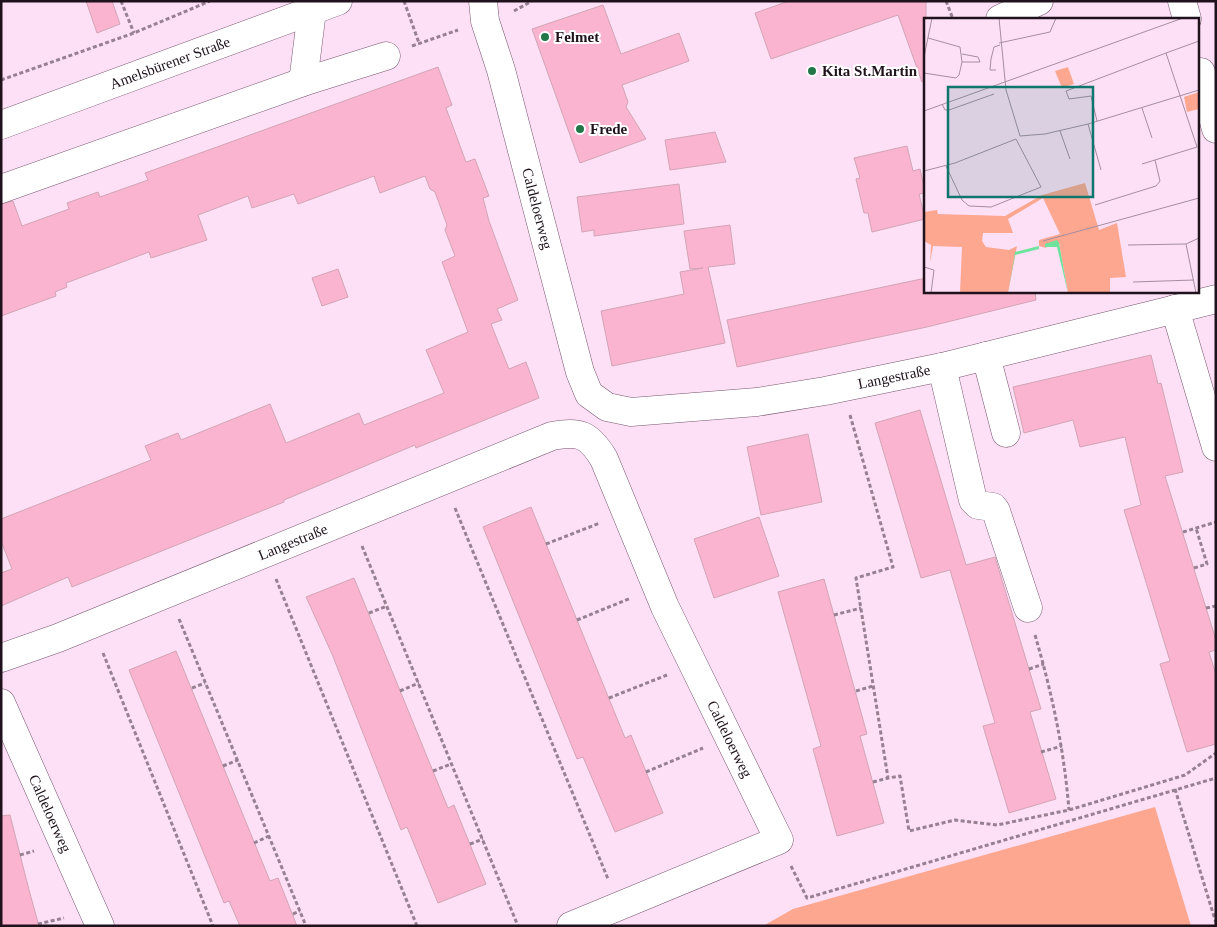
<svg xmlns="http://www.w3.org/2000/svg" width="1217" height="927" font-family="Georgia,serif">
<rect width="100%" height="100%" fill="#fee0f6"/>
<polygon fill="#fda791" points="1155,807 1191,926 763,926 793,909"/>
<g fill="#fbb4cf" stroke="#d1a5b5">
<polygon points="86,1 112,1 120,24 97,33"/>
<polygon points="789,1 926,1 926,81 922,82 898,15 771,59 755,13"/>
<polygon points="603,5 621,54 679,33 689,61 622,85 628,102 626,107 646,139 580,163 532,29"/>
<polygon points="438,67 452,105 446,108 466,162 475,159 489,196 483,198 489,221 518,300 497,309 502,320 491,324 509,369 526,362 539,398 416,448 415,445 284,500 284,502 72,587 68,577 1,606 1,573 12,569 1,541 1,519 151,460 145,446 178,433 181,440 270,404 286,443 359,413 364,425 444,393 426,350 468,332 442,262 455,256 445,230 447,225 435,192 430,189 425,176 380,193 374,176 298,204 294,194 252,208 248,196 198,215 207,240 151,258 149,252 66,283 67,287 55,292 56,296 1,316 1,204 13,201 22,226 69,209 67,203 98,192 100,197 148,180 145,173"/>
<polygon points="715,132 726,162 670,170 665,140"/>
<polygon points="907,146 913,171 920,169 923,182 926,193 919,194 925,219 872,232 868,213 864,213 856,179 860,178 854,158"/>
<polygon points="679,184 684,224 594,236 594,230 582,232 577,197"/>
<polygon points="730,225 735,264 708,267 725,343 612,366 601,311 684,294 680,272 703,268 690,269 684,231"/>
<polygon points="338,269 348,297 322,306 312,278"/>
<polygon points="926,278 926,291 1035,291 1036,300 927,327 737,367 727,320"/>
<polygon points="1151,355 1158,384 1161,383 1183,472 1165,476 1216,640 1216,650 1209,652 1216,675 1216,744 1187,752 1160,664 1170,661 1124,510 1141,505 1125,437 1080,447 1073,420 1024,433 1013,387"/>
<polygon points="920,410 966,565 995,557 1041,709 1030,712 1056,799 1009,813 983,726 995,723 950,570 921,578 875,423"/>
<polygon points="808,434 822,502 761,515 747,447"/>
<polygon points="531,507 625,738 631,735 663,813 615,832 583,757 577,759 483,527"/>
<polygon points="759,517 779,576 714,598 694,539"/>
<polygon points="354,578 448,808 454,805 486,884 438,903 407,827 401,830 332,654 306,597"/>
<polygon points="824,579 867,734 860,736 884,823 837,836 813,749 821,746 778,592"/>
<polygon points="176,651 270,881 278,878 297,926 240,926 229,901 224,903 129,670"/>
<polygon points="10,815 29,890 39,926 1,926 1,816"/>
</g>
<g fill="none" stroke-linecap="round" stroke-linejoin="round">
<g stroke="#76566f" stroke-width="29">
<g id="minor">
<path id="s1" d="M 483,1 L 485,21 L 501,70 L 580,372 L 589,394 L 607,407 L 631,412 L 757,402 L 825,391 L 942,367 L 1216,299"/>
<polyline points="1182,1 1187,19"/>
<polyline points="1000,19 1039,1"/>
<polyline points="1198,72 1201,72 1216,129"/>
<polyline points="303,82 312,11"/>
<path id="s2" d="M 1,125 L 338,1"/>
<polyline points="1,189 303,82 386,56"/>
<polyline points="1175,309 1216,447"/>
<polyline points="986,356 1006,433"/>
<polyline points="942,367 973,500 978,505 993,507 996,511 1028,608"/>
<path id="s3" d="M 1,658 L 58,638 L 552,436 C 580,431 589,434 604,459 L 665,607 L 779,840 L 571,926"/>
<path id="s4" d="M 1,703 L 100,926"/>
</g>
</g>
<g stroke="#978091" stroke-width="3" stroke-dasharray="4 2.5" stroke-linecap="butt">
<polyline points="121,1 134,33"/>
<polyline points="404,1 419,43"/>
<polyline points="946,1 953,19"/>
<polyline points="514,11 532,1"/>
<polyline points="412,46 458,30"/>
<polyline points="1,80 134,33 210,1"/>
<polyline points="850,415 893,567 856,578 888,778 900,776 909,831 955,820 997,825 1069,810 1185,775 1216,753"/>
<polyline points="455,508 608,879"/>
<polyline points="1183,532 1216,522"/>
<polyline points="546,544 600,523"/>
<polyline points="362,546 518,926"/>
<polyline points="1194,568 1207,564 1196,528"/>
<polyline points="276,579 417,926"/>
<polyline points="1206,608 1216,606"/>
<polyline points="369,613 387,606"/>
<polyline points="834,615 861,608"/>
<polyline points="179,619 306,926"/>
<polyline points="577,620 631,598"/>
<path d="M 1035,635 C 1052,693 1064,749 1069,810"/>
<polyline points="103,653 213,926"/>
<polyline points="1029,669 1044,664"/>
<polyline points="192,688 205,683"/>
<polyline points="400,691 419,683"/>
<polyline points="856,691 873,686"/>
<polyline points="609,698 667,675"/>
<polyline points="1041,752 1062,746"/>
<polyline points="223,766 238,760"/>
<polyline points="433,771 451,764"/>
<polyline points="646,772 703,748"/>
<polyline points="873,782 888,778"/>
<polyline points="1175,789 1216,923"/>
<polyline points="254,843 269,836"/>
<polyline points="470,844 483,839"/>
<polyline points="20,855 34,851"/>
<polyline points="791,866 807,898 1216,778"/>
<polyline points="293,914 300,911"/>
<polyline points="38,924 64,918"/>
</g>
<use href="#minor" stroke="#fff" stroke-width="28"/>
</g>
<g fill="#237648" stroke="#fff" stroke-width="2">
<circle cx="545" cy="37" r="5"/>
<circle cx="812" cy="71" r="5"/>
<circle cx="580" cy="129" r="5"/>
</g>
<g text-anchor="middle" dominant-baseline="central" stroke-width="4" stroke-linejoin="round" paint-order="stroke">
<g font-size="15" font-weight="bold" fill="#1f121c" stroke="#fff" text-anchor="start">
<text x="555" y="37">Felmet</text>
<text x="822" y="71">Kita St.Martin</text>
<text x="590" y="129">Frede</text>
</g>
<g font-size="15" fill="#1f121c" stroke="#fff">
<text stroke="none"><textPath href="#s2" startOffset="180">Amelsbürener Straße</textPath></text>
<text stroke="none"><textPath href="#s1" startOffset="215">Caldeloerweg</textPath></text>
<text stroke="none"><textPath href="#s1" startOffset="720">Langestraße</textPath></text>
<text stroke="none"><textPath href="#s3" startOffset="314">Langestraße</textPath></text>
<text stroke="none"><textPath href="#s3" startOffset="964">Caldeloerweg</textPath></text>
<text stroke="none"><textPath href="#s4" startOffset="121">Caldeloerweg</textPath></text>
</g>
</g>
<g transform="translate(924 18)">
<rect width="275" height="275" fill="#fee0f6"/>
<path d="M 144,49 L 150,66 L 138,70 L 131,53 ZM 275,74 L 275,91 L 263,94 L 260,79 ZM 161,165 L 175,212 L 193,205 L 202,259 L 186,260 L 186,275 L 144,275 L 135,225 L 122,226 L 122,230 L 115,228 L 115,222 L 136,216 L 119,180 L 84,201 L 89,215 L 59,215 L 58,223 L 62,229 L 85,232 L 93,228 L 84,275 L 36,275 L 38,229 L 9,228 L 6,245 L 7,227 L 0,223 L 0,194 L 13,192 L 14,196 L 81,198 L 118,177 Z" fill="#fda791"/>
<path d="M 133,222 L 135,225 L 144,275 L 133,229 L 121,229 L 121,226 ZM 115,228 L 115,231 L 91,237 L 84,275 L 91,234 Z" fill="#6de39c"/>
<path fill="none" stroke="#a58e9f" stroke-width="1" d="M 75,0 L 82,72 L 96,118 L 121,116 L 164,106 L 275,72M 75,25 L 126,14 L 132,0M 242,35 L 275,23M 0,39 L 8,0M 38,44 L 56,44 L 54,39 L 38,36M 72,52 L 66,52 L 67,41 L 70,29 L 76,27M 0,55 L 32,60 L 35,57 L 38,44 L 36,29 L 4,20M 18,86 L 21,92 L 25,92 L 70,76M 218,90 L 228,120M 0,93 L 259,0M 173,103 L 167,78 L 145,81 L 142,73 L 242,35 L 273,129 L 218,146M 164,106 L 177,152M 136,113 L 146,141M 0,153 L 31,145 L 92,121 L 117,169 L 67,189 L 45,188 L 38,182 L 22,148M 171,187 L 232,168 L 236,163 L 231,142M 119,223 L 275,180M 204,227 L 262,226M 0,249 L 10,252 L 7,275M 209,264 L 270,262M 272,275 L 262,226 L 275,220"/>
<path fill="#0f766e" fill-opacity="0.15" stroke="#0f766e" stroke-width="2.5" d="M 24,69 L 169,69 L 169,179 L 24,179 Z"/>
<rect width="275" height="275" fill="none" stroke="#1f121c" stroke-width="2.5"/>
</g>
<rect width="1217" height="927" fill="none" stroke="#1f121c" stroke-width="5"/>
</svg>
